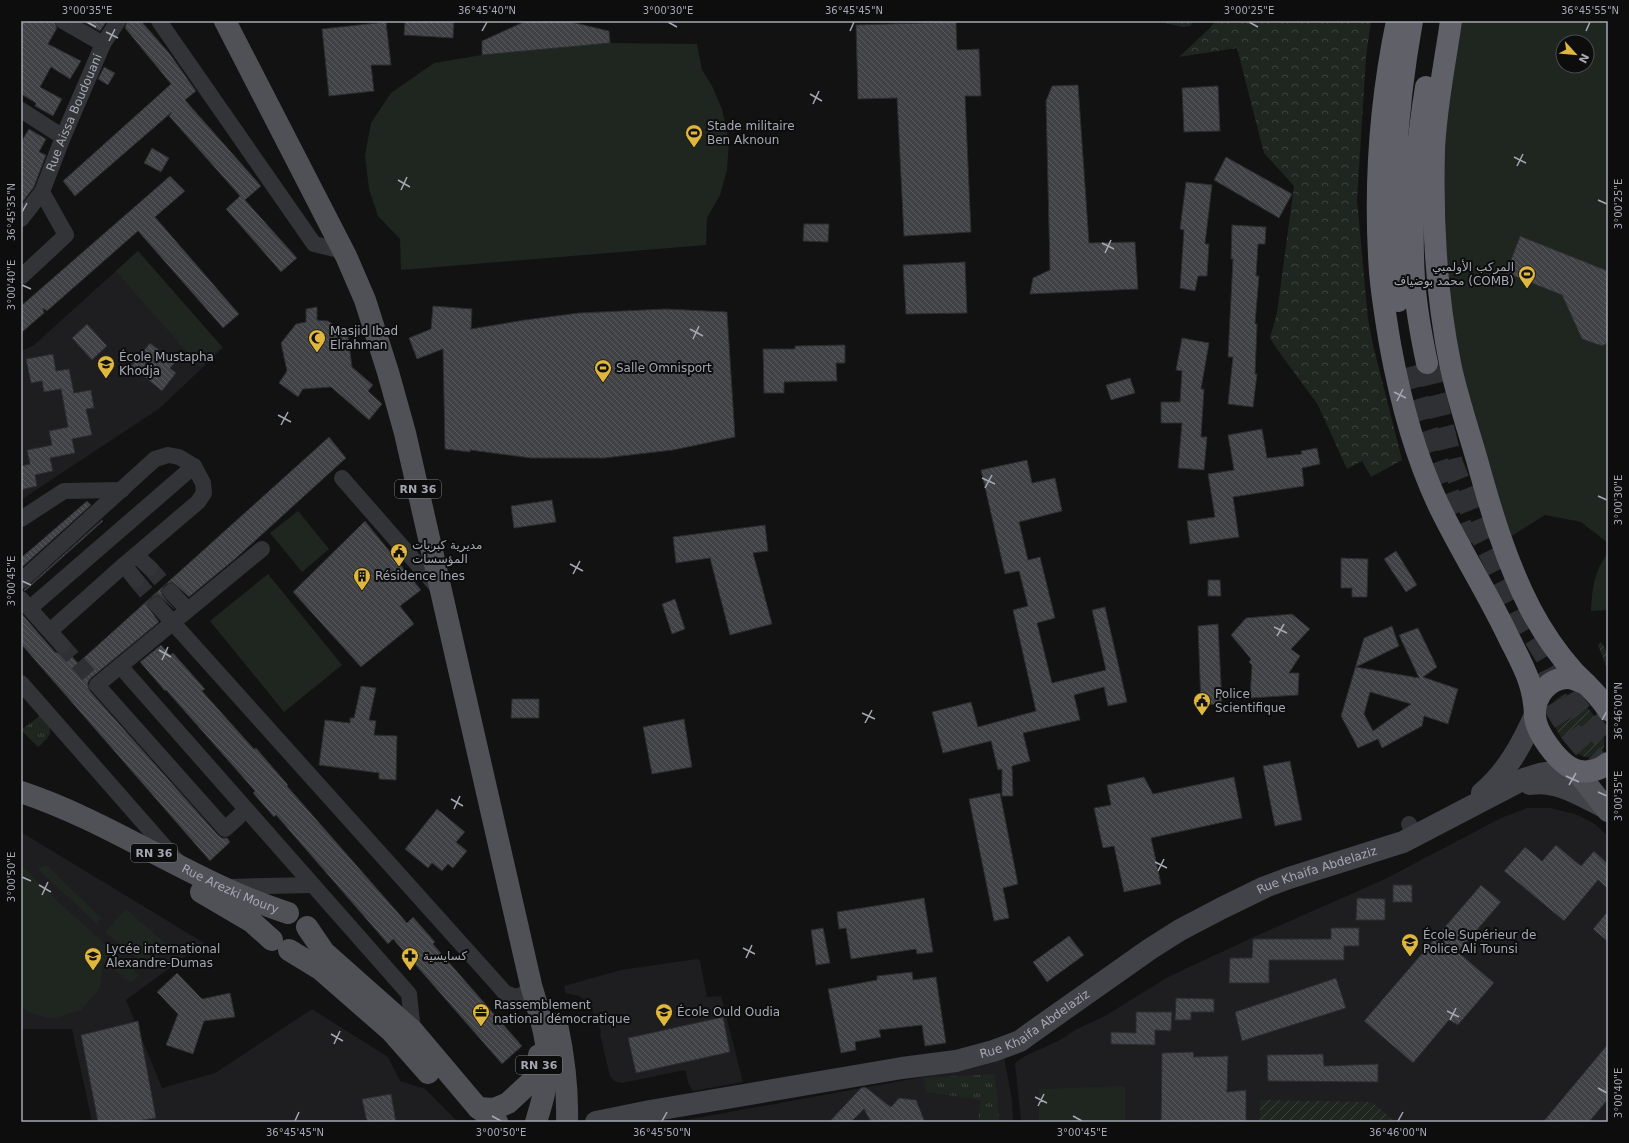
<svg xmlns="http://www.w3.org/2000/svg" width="1629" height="1143" font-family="'DejaVu Sans',Cairo,sans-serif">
<defs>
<pattern id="grass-tufts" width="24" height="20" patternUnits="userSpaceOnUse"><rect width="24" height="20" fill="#1f2620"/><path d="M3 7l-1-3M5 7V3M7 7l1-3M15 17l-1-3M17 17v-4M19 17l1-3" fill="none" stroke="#3d433e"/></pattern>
<pattern id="forest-crowns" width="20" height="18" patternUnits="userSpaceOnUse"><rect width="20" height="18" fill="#1f2620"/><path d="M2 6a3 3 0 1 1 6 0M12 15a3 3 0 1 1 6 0" fill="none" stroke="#3d433e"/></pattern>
<pattern id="garden-furrows" width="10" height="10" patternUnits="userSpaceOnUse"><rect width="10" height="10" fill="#1f2620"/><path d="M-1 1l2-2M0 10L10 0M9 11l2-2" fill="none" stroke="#3d433e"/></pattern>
<pattern id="building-back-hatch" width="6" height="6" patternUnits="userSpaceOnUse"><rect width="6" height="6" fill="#414246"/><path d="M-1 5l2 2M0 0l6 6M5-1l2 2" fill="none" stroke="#595a5e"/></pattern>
</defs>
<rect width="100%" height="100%" fill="#121213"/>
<g fill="#1e1e20">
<polygon points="138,251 223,348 160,408 21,500 21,351 33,346"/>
<polygon points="1527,808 1550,808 1575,814 1595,824 1608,836 1608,1122 1021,1122 1015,1063 1025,1056 1060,1040 1075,1030 1105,1016 1168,977 1256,936 1385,879 1501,818"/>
<polygon points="21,832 204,943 126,1000 162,1088 215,1073 312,1009 388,1057 400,1081 425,1089 458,1122 92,1122 72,1029 21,1029"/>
<polygon points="697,959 700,961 707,997 721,996 743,1082 693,1091 689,1085 685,1070 622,1083 614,1081 610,1076 600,1034 601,1032 598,1021 595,1020 591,1005 579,996 565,993 564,986 621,970"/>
<polygon points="1004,1057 1012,1100 1013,1122 675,1122 972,1068"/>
</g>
<g fill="url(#grass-tufts)">
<path d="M 41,715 C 54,730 53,734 38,747 L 21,730 Z"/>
<polygon points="995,1074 999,1122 978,1122 981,1100 926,1092 924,1078"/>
</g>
<g fill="url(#forest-crowns)">
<polygon points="1157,21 1194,21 1190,26 1183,27"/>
<polygon points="1215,21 1371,21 1366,57 1357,200 1368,319 1373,345 1402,460 1371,477 1362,461 1347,469 1318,405 1277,349 1270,338 1277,313 1294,186 1264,153 1237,48 1179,57 1210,28"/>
</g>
<g fill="url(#garden-furrows)">
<polygon points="1601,642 1608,653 1608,671 1598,645"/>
<path d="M 1566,694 C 1589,698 1623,750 1592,757 C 1569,762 1531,703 1566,694 Z"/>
<polygon points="1260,1100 1372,1102 1395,1122 1260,1122"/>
</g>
<g fill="#1f2620" fill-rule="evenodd">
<polygon points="526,21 567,21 609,31 610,43 697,44 702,70 712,86 722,109 729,141 727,170 720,195 707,218 706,245 401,270 400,239 378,216 369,189 365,155 371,123 391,93 434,63 482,55 482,41"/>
<path d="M 1460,21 L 1608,21 L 1608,543 L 1581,522 L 1545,515 L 1507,539 L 1477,439 L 1448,309 L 1441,160 ZM 1563,42 L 1587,42 L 1587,66 L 1563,66 Z"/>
<polygon points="138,251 223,348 221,347 200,367 116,271"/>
<polygon points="298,511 329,549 302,572 270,533"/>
<path d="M 1608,553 L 1608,610 L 1591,611 C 1592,589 1594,571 1608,553 Z"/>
<polygon points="268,574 342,665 284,712 210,621"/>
<polygon points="21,865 55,899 139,975 131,983 103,961 100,988 81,1010 51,1019 29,1012 21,1005"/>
<polygon points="46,865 101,918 97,924 38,869"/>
<polygon points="126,909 167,945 148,967 105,932"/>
<polygon points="1125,1086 1125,1122 1039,1122 1039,1089"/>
</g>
<g fill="url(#building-back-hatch)" stroke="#2c2c2f" fill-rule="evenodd">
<polygon points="21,21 54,21 57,28 48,44 81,61 70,79 51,67 40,87 62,99 53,116 35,106 36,103 21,94"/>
<polygon points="82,21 107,21 100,31"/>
<polygon points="127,21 141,21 170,54 196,91 185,100 261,186 245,200 297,258 281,272 226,209 240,196 169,116 172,112 75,196 63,181 171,84 125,28"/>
<polygon points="405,21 454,21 453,38 404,35"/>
<polygon points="526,21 567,21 609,31 610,43 482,55 482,41"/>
<polygon points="386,22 391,65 371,65 374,91 329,96 322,29"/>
<polygon points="956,22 957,50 979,49 981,96 965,96 971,232 904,236 897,98 858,99 856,25"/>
<polygon points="104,67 115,73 108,85 98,79"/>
<polygon points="1078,85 1089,243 1135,242 1138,289 1030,294 1033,278 1050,270 1046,101 1052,86"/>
<polygon points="1218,86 1220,131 1184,132 1182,88"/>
<polygon points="29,129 46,139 39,152 46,155 34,187 21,204 21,142"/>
<polygon points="152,148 169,158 161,172 144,163"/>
<polygon points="1226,157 1292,194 1279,218 1214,180"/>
<polygon points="170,176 185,191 155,217 239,314 223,328 138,231 47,311 43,308 44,313 21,333 21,306"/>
<polygon points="1186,182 1212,185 1205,244 1209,244 1207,276 1198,276 1195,291 1180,288 1184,230 1180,229"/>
<polygon points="804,224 829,224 828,242 803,241"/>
<polygon points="1232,225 1266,227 1265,244 1258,244 1256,276 1259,276 1255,324 1257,324 1255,374 1257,374 1253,407 1228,404 1233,357 1228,357 1233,259 1231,259"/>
<polygon points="1520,236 1608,271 1608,343 1602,346 1582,339 1562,295 1506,273"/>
<polygon points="965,262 967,313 906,314 903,265"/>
<polygon points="433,306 472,309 471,329 525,320 579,313 666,309 727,312 735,437 673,450 604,458 531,458 470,450 470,452 445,449 443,349 417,359 409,338 431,329"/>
<polygon points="317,307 317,320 328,321 348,336 352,367 373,385 368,391 382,404 369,420 331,387 303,389 298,397 279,383 287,371 281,343 296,324 306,322 306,309"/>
<polygon points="87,324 107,346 92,360 72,338"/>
<polygon points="1182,338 1209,343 1201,389 1204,389 1201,437 1207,437 1204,470 1178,468 1182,423 1161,423 1161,402 1180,402 1182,371 1176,370"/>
<polygon points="150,343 163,353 166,351 177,360 170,368 176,373 162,391 131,366"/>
<polygon points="845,345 845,363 836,363 837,381 784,382 784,393 764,393 763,349 795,349 795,346"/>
<polygon points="53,354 56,371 69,369 74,393 91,390 94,408 86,409 92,435 72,439 75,453 50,458 53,471 35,475 37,486 21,490 21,466 30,464 27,450 52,445 49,431 68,427 61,389 44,392 42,381 31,383 26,359"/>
<polygon points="1130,378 1135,393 1111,400 1106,385"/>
<polygon points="1262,429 1267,458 1302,454 1301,451 1317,448 1320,464 1302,468 1304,486 1233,497 1239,537 1190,544 1187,521 1215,517 1208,474 1234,470 1228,435"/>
<polygon points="329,437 346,458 235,559 189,597 174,583 169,583 165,585 162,589 162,595 174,609 160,596 155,596 151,598 148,602 148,607 159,622 91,678 88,682 88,687 90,691 218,835 222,838 227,838 230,842 210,861 21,644 21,613 55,652 64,654 68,652 78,663"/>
<polygon points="1027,460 1032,483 1055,478 1062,511 1019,522 1028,560 1040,557 1055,618 1037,623 1052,683 1106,670 1092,610 1105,607 1127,702 1108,706 1104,687 1074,695 1080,720 1023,733 1030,761 1012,766 1013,796 1002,796 1002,769 998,770 991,741 943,753 932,712 971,702 978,727 1036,711 1013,610 1028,606 1019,571 1005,574 981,470"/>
<polygon points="552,500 556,522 514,528 511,506"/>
<polygon points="87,501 91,505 21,568 21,558"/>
<polygon points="102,520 103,521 25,591 24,590"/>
<polygon points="365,521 421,590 400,606 414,624 361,667 293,592"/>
<polygon points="765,525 768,551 753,553 772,624 730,635 710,558 676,563 673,537"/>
<polygon points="1396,551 1417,585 1406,592 1384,559"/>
<polygon points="1341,558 1368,559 1367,597 1352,597 1352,588 1341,588"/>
<polygon points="1208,580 1220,580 1221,596 1208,596"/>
<polygon points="675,599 685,629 672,634 662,604"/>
<polygon points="1292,614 1310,629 1291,649 1300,656 1289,673 1299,673 1298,695 1250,698 1252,665 1249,662 1251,659 1231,635 1246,618"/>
<polygon points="1218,624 1222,704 1201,705 1198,626"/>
<path d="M 1392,626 L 1399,646 L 1356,667 L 1419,678 L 1399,635 L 1418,628 L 1437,667 L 1423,677 L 1458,689 L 1448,724 L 1424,716 L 1422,726 L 1382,748 L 1378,739 L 1358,748 L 1341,716 L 1364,638 ZM 1370,692 L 1411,704 L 1373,731 L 1364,714 Z"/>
<polygon points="161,645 170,655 173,653 205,689 202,691 254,749 256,748 288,785 287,786 407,923 413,917 435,942 433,944 522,1046 502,1064 393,939 388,944 276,815 274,817 253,793 255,791 166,690 165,691 140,662"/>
<polygon points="361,686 376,688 369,720 376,721 374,735 397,736 396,780 379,779 379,773 319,765 325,720 350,723 350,718 354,718"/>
<polygon points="512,699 539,699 539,718 511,718"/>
<polygon points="684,719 692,767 652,774 643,727"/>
<polygon points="1290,761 1302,820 1275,826 1263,766"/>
<polygon points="1144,777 1153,794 1234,777 1242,818 1151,838 1161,884 1124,892 1114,846 1103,848 1094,808 1111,805 1107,785"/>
<polygon points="1000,793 1018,884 1003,888 1009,918 994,921 969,799"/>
<polygon points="437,809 465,832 456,842 467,851 453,868 448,864 442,871 432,863 428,868 405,849"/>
<polygon points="1556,845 1581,866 1594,851 1608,864 1608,889 1598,880 1564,921 1504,871 1525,847 1542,861"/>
<rect x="1393" y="885" width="19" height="17"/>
<polygon points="1481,885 1501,902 1458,952 1494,983 1458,1025 1449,1020 1413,1063 1364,1021"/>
<polygon points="924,898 933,952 917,954 916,949 851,959 846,928 839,929 837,912"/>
<polygon points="1357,898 1385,899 1385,920 1356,920"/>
<polygon points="1608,911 1608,942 1593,929"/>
<polygon points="823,928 830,963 816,965 811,930"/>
<polygon points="1331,928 1359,928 1359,946 1344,946 1344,960 1269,960 1269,983 1229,983 1230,958 1252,958 1253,939 1331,939"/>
<polygon points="1069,936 1084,955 1047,982 1033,962"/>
<polygon points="912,972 913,980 936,977 946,1043 925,1046 922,1025 879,1030 881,1037 855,1042 856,1050 841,1053 828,989 877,980 877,976"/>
<polygon points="177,973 202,999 230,993 235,1017 204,1021 193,1054 166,1045 178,1014 157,992"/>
<polygon points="1336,978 1346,1008 1242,1041 1235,1012"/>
<polygon points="1176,998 1214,999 1214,1012 1191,1012 1191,1020 1175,1020"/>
<polygon points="1136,1012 1172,1012 1171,1031 1155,1030 1155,1045 1111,1044 1111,1032 1136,1033"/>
<polygon points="723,1017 730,1052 636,1073 628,1038"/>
<polygon points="138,1021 156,1118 130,1122 98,1122 81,1035"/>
<polygon points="1608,1044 1608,1099 1589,1122 1543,1122"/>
<polygon points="1193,1052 1194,1057 1228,1056 1227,1092 1246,1090 1246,1122 1161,1122 1162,1053"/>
<polygon points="1323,1054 1324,1066 1378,1064 1378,1082 1268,1081 1267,1055"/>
<polygon points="865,1087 891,1107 899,1098 916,1100 925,1122 871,1122 864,1109 851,1122 829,1122 861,1088"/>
<polygon points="391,1094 396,1122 367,1122 362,1099"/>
</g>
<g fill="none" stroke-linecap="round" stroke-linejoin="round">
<g stroke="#2f3033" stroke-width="16" stroke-dasharray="16 8" stroke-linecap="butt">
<polyline points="150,568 171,592"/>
<polyline points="136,580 157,605"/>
<polyline points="62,645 97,685"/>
</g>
<g stroke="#2f3033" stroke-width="22" stroke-dasharray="22 11" stroke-linecap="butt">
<polyline points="1427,363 1452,463 1480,534 1521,615 1557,675 1577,707 1608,744"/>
<path d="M 1409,367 C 1426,429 1445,489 1470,548"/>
<path d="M 1537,674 C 1544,688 1552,703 1561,717 C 1573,738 1590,755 1608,771"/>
</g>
<g stroke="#333438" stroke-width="16">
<polyline points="159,21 314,244 343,251"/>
<polyline points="103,44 118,21"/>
<polyline points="21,110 63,137"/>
<path id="s1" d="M 21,219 L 42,192 L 63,137 L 103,44 L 63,21"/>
<polyline points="21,277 66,235 42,192"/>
<polyline points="342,478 440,590"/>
<polyline points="21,519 64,491 122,490"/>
<polyline points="136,555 150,568"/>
<polyline points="124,565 136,580"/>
<polyline points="21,581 155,459 168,455 179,457 194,466 203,483 204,493 198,502 124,565 50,631"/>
<polyline points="171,592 188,610"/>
<polyline points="21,599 62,645"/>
<polyline points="157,605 499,986 505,993 516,997 524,994 531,985"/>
<polyline points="30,608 194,466"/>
<polyline points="120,666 409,994 413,1031"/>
<polyline points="21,683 178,862"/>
<polyline points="246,810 225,829 97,685 262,549"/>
<polyline points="1409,824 1414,837"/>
<polyline points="227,887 312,885"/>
</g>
<g stroke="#424348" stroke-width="22">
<path d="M 1530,784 C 1557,779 1583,797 1606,808"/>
<path d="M 1482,793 C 1507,772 1522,744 1535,715"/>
<path id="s2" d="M 596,1122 L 650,1111 L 902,1068 L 956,1061 L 993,1051 L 1020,1041 L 1028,1035 L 1150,949 L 1180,930 L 1222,908 L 1265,887 L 1289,878 L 1403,842 L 1524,779 L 1540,774 L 1573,769"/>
</g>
<g stroke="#505157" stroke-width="22">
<path d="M 225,21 L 346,256 L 365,300 L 388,372 L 405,433 L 531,985 C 539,1013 550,1044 547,1073 C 546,1090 541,1106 536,1122"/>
<polyline points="1578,773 1608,811"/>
<path id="s3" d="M 21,792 C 114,823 194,883 288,913"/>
<polyline points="201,892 252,922 272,940"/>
<polyline points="307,927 324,952 413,1031 478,1108 497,1122"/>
<polyline points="289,950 320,969 391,1031 428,1073"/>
<path d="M 557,1024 C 564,1057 568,1088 567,1122"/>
<polyline points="478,1108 494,1109 508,1103 534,1079 538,1071 539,1055"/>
</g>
<g stroke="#606168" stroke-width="22">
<path d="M 1397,21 C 1380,103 1374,187 1380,272 C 1382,296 1386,320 1390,344 C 1400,399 1414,453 1438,504 C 1460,550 1488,593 1510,640 C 1523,666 1534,684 1535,715"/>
<path d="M 1451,21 C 1445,63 1436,106 1434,149 C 1432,222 1436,296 1451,368 C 1458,399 1468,429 1477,460 C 1491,511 1506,561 1530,608 C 1542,631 1557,653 1574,672 C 1586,684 1599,695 1608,710"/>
<path d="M 1426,87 C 1416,150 1410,215 1414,279 C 1416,307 1421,335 1427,363"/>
<path d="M 1398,301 C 1389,212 1396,109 1412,21"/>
<path d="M 1586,684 C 1580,682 1574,678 1568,678 C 1548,678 1534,697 1535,715 C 1535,732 1558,762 1573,769 C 1584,774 1599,771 1608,763"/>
</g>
</g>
<path fill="none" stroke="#a5a8b3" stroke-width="1.5" d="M 87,22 L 96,27M 668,22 L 677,27M 1249,22 L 1258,27M 482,31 L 487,22M 850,31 L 854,22M 1586,31 L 1590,22M 106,32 L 118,38M 109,41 L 115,29M 810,94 L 822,101M 813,104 L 819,91M 1514,157 L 1526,163M 1517,166 L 1523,154M 398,180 L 410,187M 401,190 L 407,177M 1598,200 L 1607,204M 22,212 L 27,203M 1102,243 L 1114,249M 1105,253 L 1111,240M 22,285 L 31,289M 690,329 L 703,336M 693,339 L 699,326M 1394,392 L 1406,398M 1397,401 L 1403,389M 278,415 L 291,422M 281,425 L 288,412M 982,478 L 995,484M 985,488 L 992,475M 1598,496 L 1607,500M 570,564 L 583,571M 573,574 L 580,561M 22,581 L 31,585M 1274,627 L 1287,633M 1277,636 L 1284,624M 159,650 L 171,657M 162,660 L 168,647M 862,713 L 875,719M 1602,720 L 1607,711M 865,723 L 872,710M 1566,776 L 1579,782M 1569,785 L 1576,773M 1598,792 L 1607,796M 451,799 L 463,806M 454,809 L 460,796M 1155,862 L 1167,868M 1158,871 L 1164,859M 22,877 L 31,881M 39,885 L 51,892M 42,895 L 48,882M 743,948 L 755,954M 746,958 L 752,945M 1447,1011 L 1459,1017M 1450,1020 L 1456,1008M 331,1034 L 343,1041M 334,1044 L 340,1031M 1598,1088 L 1607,1093M 1035,1097 L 1047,1103M 1038,1106 L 1044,1094M 492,1116 L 501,1121M 1073,1116 L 1082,1121M 295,1121 L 299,1112M 662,1121 L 667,1112M 1398,1121 L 1403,1112"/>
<defs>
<g id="stadium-pin" transform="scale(0.9)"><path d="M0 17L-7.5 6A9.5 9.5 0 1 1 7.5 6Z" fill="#e0b73e" stroke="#0d0d0e"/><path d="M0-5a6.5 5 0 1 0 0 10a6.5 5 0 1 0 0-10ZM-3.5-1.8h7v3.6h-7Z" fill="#111"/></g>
<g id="mosque-pin" transform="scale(0.9)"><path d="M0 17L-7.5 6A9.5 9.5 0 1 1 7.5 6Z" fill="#e0b73e" stroke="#0d0d0e"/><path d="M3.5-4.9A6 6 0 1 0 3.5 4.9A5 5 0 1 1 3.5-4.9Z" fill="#111"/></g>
<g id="school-pin" transform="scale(0.9)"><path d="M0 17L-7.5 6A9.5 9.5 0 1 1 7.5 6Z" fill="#e0b73e" stroke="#0d0d0e"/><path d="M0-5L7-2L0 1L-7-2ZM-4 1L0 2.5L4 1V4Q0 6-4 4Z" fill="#111"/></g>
<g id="civic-pin" transform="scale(0.9)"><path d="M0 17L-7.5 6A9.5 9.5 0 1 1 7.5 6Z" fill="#e0b73e" stroke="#0d0d0e"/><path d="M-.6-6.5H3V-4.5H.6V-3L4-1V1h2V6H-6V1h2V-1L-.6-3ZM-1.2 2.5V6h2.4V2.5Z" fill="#111"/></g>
<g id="building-pin" transform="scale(0.9)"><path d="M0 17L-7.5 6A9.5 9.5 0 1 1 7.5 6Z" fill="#e0b73e" stroke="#0d0d0e"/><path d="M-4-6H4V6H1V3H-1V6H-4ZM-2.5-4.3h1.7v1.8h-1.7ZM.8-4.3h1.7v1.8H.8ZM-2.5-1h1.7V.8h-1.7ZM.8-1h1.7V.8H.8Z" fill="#111"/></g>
<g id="university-pin" transform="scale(0.9)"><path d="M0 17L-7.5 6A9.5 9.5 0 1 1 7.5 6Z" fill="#e0b73e" stroke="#0d0d0e"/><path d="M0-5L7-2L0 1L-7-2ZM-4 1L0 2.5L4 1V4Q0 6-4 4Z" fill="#111"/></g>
<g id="pharmacy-pin" transform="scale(0.9)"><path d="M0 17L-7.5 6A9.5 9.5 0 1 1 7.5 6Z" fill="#e0b73e" stroke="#0d0d0e"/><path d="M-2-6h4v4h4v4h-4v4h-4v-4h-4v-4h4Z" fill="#111"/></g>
<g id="office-pin" transform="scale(0.9)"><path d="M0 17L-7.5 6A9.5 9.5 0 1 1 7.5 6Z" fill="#e0b73e" stroke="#0d0d0e"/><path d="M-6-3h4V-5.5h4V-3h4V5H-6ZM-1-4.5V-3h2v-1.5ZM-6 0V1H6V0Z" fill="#111"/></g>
</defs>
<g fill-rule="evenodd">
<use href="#stadium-pin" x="694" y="133"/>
<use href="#stadium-pin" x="1527" y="274"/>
<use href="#mosque-pin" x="317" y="338"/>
<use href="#school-pin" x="106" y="364"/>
<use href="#stadium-pin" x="603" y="368"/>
<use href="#civic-pin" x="399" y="552"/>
<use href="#building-pin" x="362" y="576"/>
<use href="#civic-pin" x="1202" y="701"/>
<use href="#university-pin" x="1410" y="942"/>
<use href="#school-pin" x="93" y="956"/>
<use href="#pharmacy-pin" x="410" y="956"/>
<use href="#office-pin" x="481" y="1012"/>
<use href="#school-pin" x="664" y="1012"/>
</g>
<g text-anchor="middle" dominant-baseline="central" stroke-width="4" stroke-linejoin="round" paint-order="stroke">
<g fill="#0d0d0e" stroke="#777a82" stroke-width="1">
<rect x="395" y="480" width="46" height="18" rx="3"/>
<rect x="131" y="844" width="46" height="18" rx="3"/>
<rect x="516" y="1056" width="46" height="18" rx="3"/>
</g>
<g font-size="11" font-weight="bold" fill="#a5a8b3">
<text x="418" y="489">RN 36</text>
<text x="154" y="853">RN 36</text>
<text x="539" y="1065">RN 36</text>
</g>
<g font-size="12" fill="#a5a8b3" stroke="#0d0d0e">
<text stroke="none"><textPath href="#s1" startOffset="120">Rue Aissa Boudouani</textPath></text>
<text stroke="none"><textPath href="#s2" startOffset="777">Rue Khaifa Abdelaziz</textPath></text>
<text stroke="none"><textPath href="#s3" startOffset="231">Rue Arezki Moury</textPath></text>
<text stroke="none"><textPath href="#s2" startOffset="453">Rue Khaifa Abdelaziz</textPath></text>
</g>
<g font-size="12" fill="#a5a8b3" stroke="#0d0d0e" text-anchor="start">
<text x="707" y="126">Stade militaire<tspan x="707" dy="14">Ben Aknoun</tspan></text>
<text x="1514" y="267" text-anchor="end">المركب الأولمبي<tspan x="1514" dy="14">محمد بوضياف (COMB)</tspan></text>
<text x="330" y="331">Masjid Ibad<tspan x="330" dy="14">Elrahman</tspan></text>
<text x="119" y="357">École Mustapha<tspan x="119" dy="14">Khodja</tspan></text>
<text x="616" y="368">Salle Omnisport</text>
<text x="412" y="545">مديرية كبريات<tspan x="412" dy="14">المؤسسات</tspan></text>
<text x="375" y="576">Résidence Ines</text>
<text x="1215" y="694">Police<tspan x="1215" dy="14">Scientifique</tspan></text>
<text x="1423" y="935">École Supérieur de<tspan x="1423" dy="14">Police Ali Tounsi</tspan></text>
<text x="106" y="949">Lycée international<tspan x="106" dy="14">Alexandre-Dumas</tspan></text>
<text x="423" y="956">كسايسية</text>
<text x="494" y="1005">Rassemblement<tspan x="494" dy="14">national démocratique</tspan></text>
<text x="677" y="1012">École Ould Oudia</text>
</g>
</g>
<rect width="1629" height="1143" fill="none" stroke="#0d0d0e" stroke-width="44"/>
<g transform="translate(1575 54) rotate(117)"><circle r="19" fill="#0d0d0e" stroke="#4a4b50"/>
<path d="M0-3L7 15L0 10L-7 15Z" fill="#e0b73e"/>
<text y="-6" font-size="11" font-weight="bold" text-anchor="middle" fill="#a5a8b3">N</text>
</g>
<rect x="22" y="22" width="1585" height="1099" fill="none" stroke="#a5a8b3" stroke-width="1.5"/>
<g font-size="10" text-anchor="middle" fill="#a5a8b3">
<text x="87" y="14">3°00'35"E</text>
<text x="487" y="14">36°45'40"N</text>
<text x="668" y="14">3°00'30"E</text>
<text x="854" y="14">36°45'45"N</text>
<text x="1249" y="14">3°00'25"E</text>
<text x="1590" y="14">36°45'55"N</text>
<text transform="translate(1618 204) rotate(-90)" y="4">3°00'25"E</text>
<text transform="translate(11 212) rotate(-90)" y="4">36°45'35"N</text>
<text transform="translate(11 285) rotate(-90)" y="4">3°00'40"E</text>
<text transform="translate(1618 500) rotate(-90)" y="4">3°00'30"E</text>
<text transform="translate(11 581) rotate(-90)" y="4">3°00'45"E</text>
<text transform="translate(1618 711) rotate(-90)" y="4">36°46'00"N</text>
<text transform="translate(1618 796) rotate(-90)" y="4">3°00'35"E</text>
<text transform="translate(11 877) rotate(-90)" y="4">3°00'50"E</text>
<text transform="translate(1618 1093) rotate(-90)" y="4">3°00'40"E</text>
<text x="295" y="1136">36°45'45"N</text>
<text x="501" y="1136">3°00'50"E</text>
<text x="662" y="1136">36°45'50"N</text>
<text x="1082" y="1136">3°00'45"E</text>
<text x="1398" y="1136">36°46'00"N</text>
</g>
</svg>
